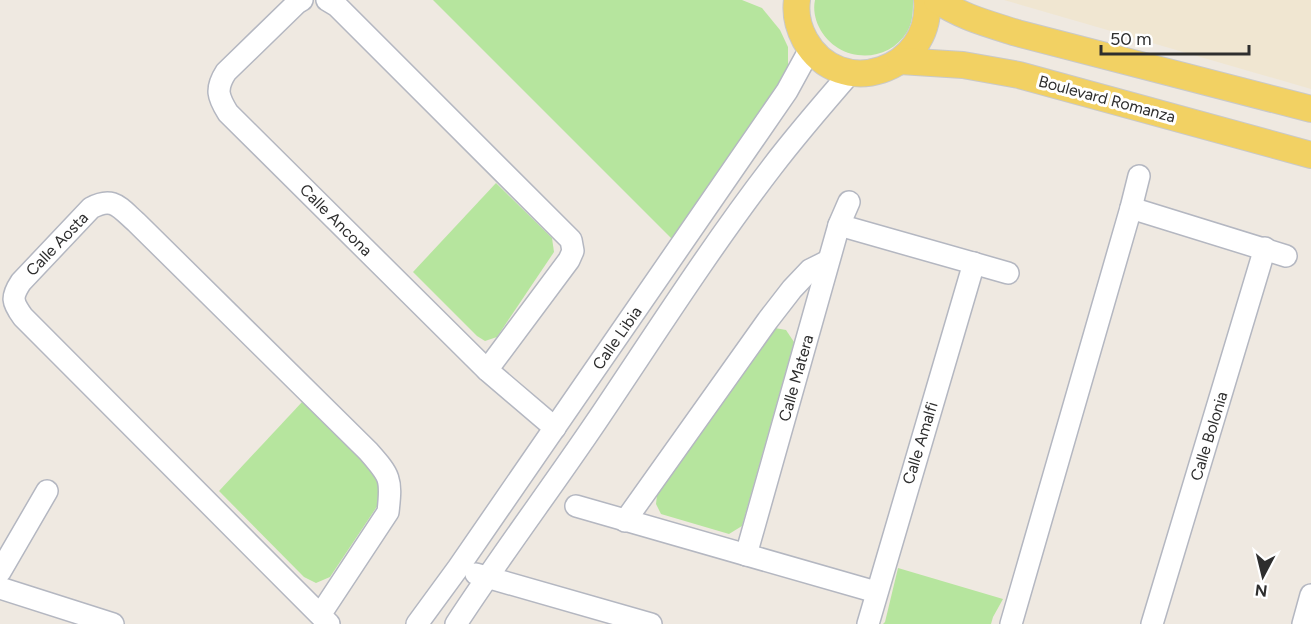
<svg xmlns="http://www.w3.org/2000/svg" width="1311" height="624" font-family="Figtree,sans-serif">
<rect width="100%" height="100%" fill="#efe9e1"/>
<polygon fill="#f0e6d1" points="1004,0 1311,0 1311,89"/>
<g fill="#b6e59e">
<polygon points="433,0 742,0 762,8 780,30 788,47 788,65 783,82 675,242"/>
<path d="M 815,0 L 913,0 C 913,11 913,22 907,32 C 886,66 836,62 819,27 C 815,19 813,9 815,0 Z"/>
<polygon points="496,183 552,238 554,252 497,337 485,341 477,336 413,272"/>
<polygon points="775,328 786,330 794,342 742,526 729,534 661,514 656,504 657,495 766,337"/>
<polygon points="303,401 385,480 386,493 330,577 316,583 304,577 219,491"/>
<polygon points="898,568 1003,599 993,617 991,624 883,624 885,622"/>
</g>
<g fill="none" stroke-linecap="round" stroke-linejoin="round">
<g stroke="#b4b7c1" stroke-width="24">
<g id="minor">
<path d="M 302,0 L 297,3 L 226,72 C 215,89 218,97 228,113 L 487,370 L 555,428"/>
<polyline points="327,0 337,6 571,240 573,251 569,260 487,370"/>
<polyline points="1131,208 1286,256"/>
<polyline points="839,225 1008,273"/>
<polyline points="576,506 876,592"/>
<polyline points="625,521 768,320 792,289 810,270 828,261"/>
<polyline points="746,555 839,225 849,202"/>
<polyline points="0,572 47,491"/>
<polyline points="476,574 651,624"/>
<polyline points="0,588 113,624"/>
<path d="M 320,615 L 388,512 C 392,478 390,476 368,451 L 136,222 C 119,207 113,196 91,208 L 21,282 C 11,297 12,302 23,317 L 329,624"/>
<polyline points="417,624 458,568 787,91 810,49"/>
<path d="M 456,624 C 501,555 550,490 596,422 C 654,336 709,249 772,167 C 797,134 824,103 851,72"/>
<polyline points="868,624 974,263"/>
<polyline points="1011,624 1131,208 1139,176"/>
<polyline points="1152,624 1265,248"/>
<polyline points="1303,624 1311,595"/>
</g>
</g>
<g stroke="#c9c9c9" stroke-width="28">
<g id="major">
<path d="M 797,0 C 795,14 798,27 805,40 C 840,102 933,71 927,0"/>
<path d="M 937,0 C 961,17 989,24 1017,33 L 1311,109"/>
<polyline points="900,61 963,65 1019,75 1311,155"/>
</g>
</g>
<use href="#minor" stroke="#fff" stroke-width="21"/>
<use href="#major" stroke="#f2d163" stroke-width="26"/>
</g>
<g text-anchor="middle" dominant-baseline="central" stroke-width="6" stroke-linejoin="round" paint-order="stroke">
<g font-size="16" fill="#2e2e2e" stroke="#fff">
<text transform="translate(1107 99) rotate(15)">Boulevard Romanza</text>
<text transform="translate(336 220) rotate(45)">Calle Ancona</text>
<text transform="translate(57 244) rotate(-46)">Calle Aosta</text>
<text transform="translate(617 338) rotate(-55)">Calle Libia</text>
<text transform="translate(796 378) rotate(-74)">Calle Matera</text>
<text transform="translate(1209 436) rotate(-73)">Calle Bolonia</text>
<text transform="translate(920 443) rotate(-73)">Calle Amalfi</text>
</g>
</g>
<g transform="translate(1263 576) rotate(187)" stroke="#ffffff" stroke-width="4.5" paint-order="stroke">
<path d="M0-4.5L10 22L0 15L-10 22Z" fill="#2e2e2e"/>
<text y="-9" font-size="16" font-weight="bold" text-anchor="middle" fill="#2e2e2e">N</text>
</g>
<path d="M1101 45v9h148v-9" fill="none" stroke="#2e2e2e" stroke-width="3"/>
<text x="1110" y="45" font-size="18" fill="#2e2e2e" stroke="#ffffff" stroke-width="4.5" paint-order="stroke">50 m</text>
</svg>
